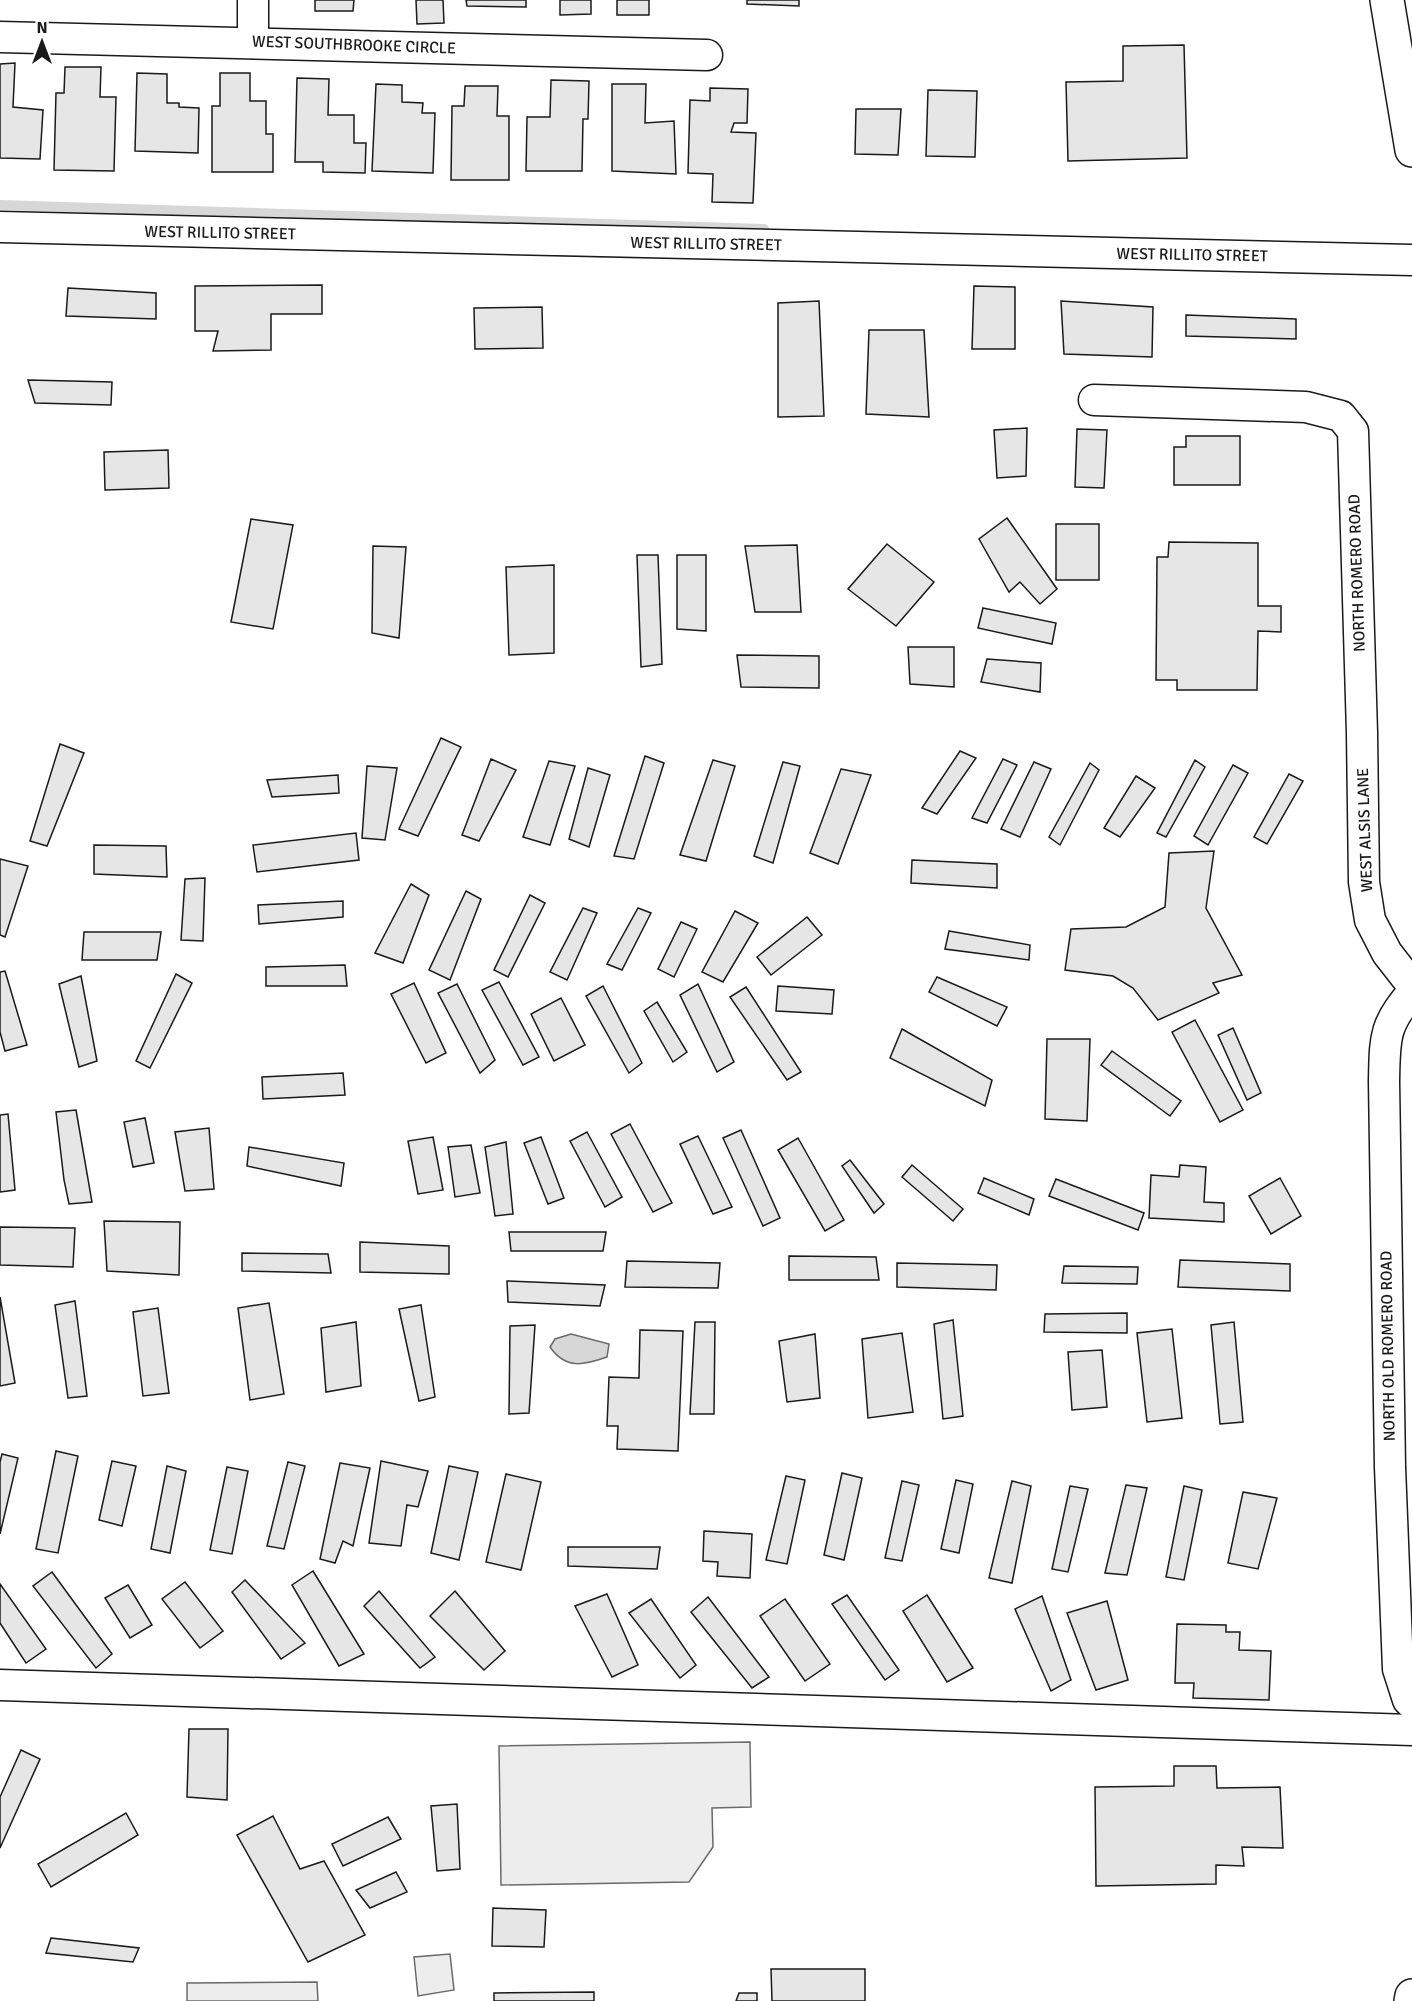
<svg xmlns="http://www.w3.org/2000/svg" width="1412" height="2001" font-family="Signika,sans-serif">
<rect width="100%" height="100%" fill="#fff"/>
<g fill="#ededed" stroke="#6a6a6a" stroke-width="1.5">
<polygon points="750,1742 751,1807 712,1808 713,1847 689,1882 501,1885 499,1746"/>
<polygon points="450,1954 454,1990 418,1996 414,1957"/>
<polygon points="317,1982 318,2001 187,2001 187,1983"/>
</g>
<path fill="#d7d7d7" stroke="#6a6a6a" stroke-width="1.5" d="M 571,1334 L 609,1344 L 607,1357 C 584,1365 566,1370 550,1347 L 555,1339 Z"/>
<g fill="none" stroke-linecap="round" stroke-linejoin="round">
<polyline stroke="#d7d7d7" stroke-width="10" points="0,205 764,229"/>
</g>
<g fill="#e6e6e6" stroke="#1a1a1a" stroke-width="1.5">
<polygon points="315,0 354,0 353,11 315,11"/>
<polygon points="416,0 443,0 444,23 417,24"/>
<polygon points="466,0 526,0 526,7 467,6"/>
<polygon points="560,0 591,0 591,14 560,15"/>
<rect x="617" y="0" width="32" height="15"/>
<polygon points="747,0 799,0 799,6 747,4"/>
<polygon points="1184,45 1187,158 1068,161 1066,82 1123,81 1123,46"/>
<polygon points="15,63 13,107 43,110 40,159 0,158 0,64"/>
<polygon points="65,67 101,67 100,97 116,97 114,171 54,170 56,93 64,93"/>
<polygon points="137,73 167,74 167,103 179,103 179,107 199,108 198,153 135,151"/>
<polygon points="220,73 250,73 250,101 266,101 266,134 273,134 273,172 212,172 212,106 220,106"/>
<polygon points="297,78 329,79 328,115 354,115 354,143 366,143 365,173 323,172 323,162 295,162"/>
<polygon points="551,80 589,81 588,119 583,119 582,171 526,171 527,117 550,117"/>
<polygon points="376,84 402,85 402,102 423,103 422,113 435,113 433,173 372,171"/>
<polygon points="612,84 646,84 645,123 674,121 676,174 612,171"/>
<polygon points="465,86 498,86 497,116 509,116 509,180 451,180 452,106 464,106"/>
<polygon points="710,88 748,89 747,123 734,123 731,132 756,133 753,203 712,202 713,174 688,173 690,100 710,101"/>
<polygon points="928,90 977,91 975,157 926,156"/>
<polygon points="856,109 901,109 898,155 855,154"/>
<polygon points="322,285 322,314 271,314 271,350 213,351 218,331 195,331 195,286"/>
<polygon points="974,286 1015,287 1015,349 972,349"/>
<polygon points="68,288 156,293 156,319 66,316"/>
<polygon points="819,301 824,416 778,417 778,303"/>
<polygon points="1061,301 1153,307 1152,357 1064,354"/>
<polygon points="542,307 543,348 475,349 474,308"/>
<polygon points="1186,315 1296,319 1296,339 1186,336"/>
<polygon points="869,330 924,330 929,417 866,414"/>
<polygon points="28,380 112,382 111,405 35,403"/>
<polygon points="1027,428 1026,476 997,478 994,430"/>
<polygon points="1077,429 1107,430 1104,488 1075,487"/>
<polygon points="1186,436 1240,436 1240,485 1174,485 1174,447 1186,447"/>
<polygon points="168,450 169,488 105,490 104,452"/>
<polygon points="1007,518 1057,589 1040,604 1020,582 1009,592 979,539"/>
<polygon points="251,519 293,525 273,629 231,622"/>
<rect x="1056" y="524" width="43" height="56"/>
<polygon points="1169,542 1258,543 1258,606 1281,606 1281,632 1258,631 1257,690 1177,690 1177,680 1156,680 1157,557 1168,557"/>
<polygon points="887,544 934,582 896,626 848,589"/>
<polygon points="797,545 801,612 755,612 745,546"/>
<polygon points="373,546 406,547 399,638 372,633"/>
<polygon points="637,555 658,555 662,664 641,667"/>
<polygon points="677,555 706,555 706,631 677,629"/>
<polygon points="554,565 554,653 509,655 506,567"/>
<polygon points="983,608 1056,623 1052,644 978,628"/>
<polygon points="908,647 954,647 954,687 910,684"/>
<polygon points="737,655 819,656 819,688 741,687"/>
<polygon points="987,659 1041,663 1040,692 981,682"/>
<polygon points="441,738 461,747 418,836 399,829"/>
<polygon points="60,744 84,753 47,846 30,841"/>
<polygon points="960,751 976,758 937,814 922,808"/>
<polygon points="645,756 664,763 634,859 614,856"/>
<polygon points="491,759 516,770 479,841 462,835"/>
<polygon points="1003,759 1017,765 987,823 972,818"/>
<polygon points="713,760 735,766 706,861 680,855"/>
<polygon points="1195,760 1205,767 1166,837 1157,833"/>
<polygon points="549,761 575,766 550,845 523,837"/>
<polygon points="783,762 800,766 773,863 754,856"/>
<polygon points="1034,762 1051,769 1020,837 1001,829"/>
<polygon points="1090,763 1099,770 1060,845 1049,837"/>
<polygon points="1233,765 1248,773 1208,845 1194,836"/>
<polygon points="367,766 397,768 385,840 362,838"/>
<polygon points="588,768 610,775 589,847 569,839"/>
<polygon points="841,769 871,775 838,864 810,853"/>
<polygon points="1289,774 1303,781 1267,844 1254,837"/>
<polygon points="338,775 339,793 272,797 267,780"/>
<polygon points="1136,776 1155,788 1120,837 1104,828"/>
<polygon points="356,833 359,860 257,872 253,845"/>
<polygon points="94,845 166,846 167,877 94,874"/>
<polygon points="1214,851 1206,908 1242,975 1213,983 1219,993 1158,1020 1133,988 1113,976 1065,970 1071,929 1126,927 1165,907 1169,853"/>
<polygon points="0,859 28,866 5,937 0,935"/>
<polygon points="912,860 997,864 997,888 911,883"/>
<polygon points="205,878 203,941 181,940 185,879"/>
<polygon points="411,884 429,895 403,963 375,953"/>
<polygon points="466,891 481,899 450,980 429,970"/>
<polygon points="530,895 545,903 508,977 494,970"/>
<polygon points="343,901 343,917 259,924 258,905"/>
<polygon points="583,908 597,913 567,980 550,972"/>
<polygon points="638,908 651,913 622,970 607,964"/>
<polygon points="735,911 758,923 723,982 702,972"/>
<polygon points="807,917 822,935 771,975 757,957"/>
<polygon points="681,922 697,929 674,977 658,969"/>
<polygon points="949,931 1030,945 1029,960 945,949"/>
<polygon points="84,932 161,932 157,960 82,960"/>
<polygon points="345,965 347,986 266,986 266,967"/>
<polygon points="5,971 27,1045 5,1051 0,1032 0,972"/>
<polygon points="176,974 192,983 150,1068 136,1061"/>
<polygon points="81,976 97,1061 79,1067 59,984"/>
<polygon points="937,977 1007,1007 997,1026 929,992"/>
<polygon points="499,982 539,1057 523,1065 482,990"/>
<polygon points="414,983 446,1053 426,1063 391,994"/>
<polygon points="457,984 495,1060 480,1073 438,993"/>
<polygon points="698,984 734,1062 717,1072 680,995"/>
<polygon points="603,986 642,1063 629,1073 586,996"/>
<polygon points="778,986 834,990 832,1014 776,1011"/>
<polygon points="746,987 801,1072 787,1080 730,997"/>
<polygon points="561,998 585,1045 554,1061 531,1014"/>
<polygon points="657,1002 687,1052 673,1062 644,1011"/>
<polygon points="1195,1020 1243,1110 1220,1122 1172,1032"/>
<polygon points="1233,1028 1261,1093 1247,1100 1218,1035"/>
<polygon points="902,1029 992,1080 985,1106 890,1058"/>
<polygon points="1047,1039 1090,1039 1087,1121 1045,1119"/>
<polygon points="1112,1051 1181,1101 1170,1116 1101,1065"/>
<polygon points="343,1073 345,1095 263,1099 262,1077"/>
<polygon points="76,1110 92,1202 69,1204 64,1180 56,1112"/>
<polygon points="8,1114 15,1190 0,1192 0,1115"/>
<polygon points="145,1118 154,1163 133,1167 124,1122"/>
<polygon points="630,1124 672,1203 653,1212 611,1134"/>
<polygon points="209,1128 214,1189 185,1191 175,1132"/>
<polygon points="741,1130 780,1218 763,1226 723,1138"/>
<polygon points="587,1132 622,1197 605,1207 570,1141"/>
<polygon points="698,1136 732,1207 713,1214 680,1144"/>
<polygon points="433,1137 443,1190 418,1194 408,1141"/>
<polygon points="541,1137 564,1198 548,1204 524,1143"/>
<polygon points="798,1138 844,1220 825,1231 778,1150"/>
<polygon points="506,1142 513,1214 495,1216 485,1147"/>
<polygon points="471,1145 480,1193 455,1197 448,1147"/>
<polygon points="249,1147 344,1163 341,1186 247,1166"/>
<polygon points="850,1160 884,1204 874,1213 842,1166"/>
<polygon points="912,1165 963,1209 953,1221 902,1177"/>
<polygon points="1180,1165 1206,1167 1204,1202 1224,1203 1224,1222 1149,1218 1151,1175 1179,1177"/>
<polygon points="984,1178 1034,1199 1029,1215 978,1193"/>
<polygon points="1280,1178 1301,1216 1271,1234 1249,1196"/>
<polygon points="1056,1179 1144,1213 1138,1230 1049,1196"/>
<polygon points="104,1221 180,1222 179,1275 107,1271"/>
<polygon points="0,1227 75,1228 73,1267 0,1265"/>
<polygon points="509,1232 606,1232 603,1251 511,1251"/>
<polygon points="360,1242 449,1246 449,1274 360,1272"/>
<polygon points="242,1253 328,1254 331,1273 242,1271"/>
<polygon points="789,1256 876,1257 879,1280 789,1280"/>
<polygon points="1180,1260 1290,1264 1290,1291 1178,1287"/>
<polygon points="627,1261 720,1263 718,1288 625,1287"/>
<polygon points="897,1263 997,1265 996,1290 897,1287"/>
<polygon points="1064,1266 1138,1267 1137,1284 1062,1283"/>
<polygon points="507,1281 605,1285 600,1306 508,1302"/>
<polygon points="0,1297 15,1383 0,1386"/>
<polygon points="75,1301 87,1396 68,1398 55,1305"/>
<polygon points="269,1303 284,1394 250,1400 238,1308"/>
<polygon points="421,1305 435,1397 419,1401 399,1309"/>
<polygon points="158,1308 169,1393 143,1396 133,1312"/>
<polygon points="1127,1313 1127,1333 1044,1332 1045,1314"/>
<polygon points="953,1320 963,1416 943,1419 934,1324"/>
<polygon points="356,1322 361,1386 326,1392 321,1328"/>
<polygon points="695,1322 715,1322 714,1414 690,1414"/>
<polygon points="1234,1322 1243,1422 1220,1424 1211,1325"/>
<polygon points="535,1325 529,1413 509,1414 510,1326"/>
<polygon points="1172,1329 1182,1418 1147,1422 1137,1333"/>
<polygon points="640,1330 683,1331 678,1451 617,1449 618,1426 607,1426 609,1377 639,1378"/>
<polygon points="902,1333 913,1412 868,1418 862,1339"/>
<polygon points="815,1334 820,1398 787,1402 779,1341"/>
<polygon points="1102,1350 1107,1407 1072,1410 1068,1352"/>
<polygon points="56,1451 78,1456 58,1553 36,1549"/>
<polygon points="2,1454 18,1458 0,1534 0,1462"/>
<polygon points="112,1461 136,1466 122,1526 99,1520"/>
<polygon points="381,1461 428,1471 418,1507 407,1505 401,1546 369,1543"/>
<polygon points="288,1462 305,1466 284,1549 267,1546"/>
<polygon points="340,1463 370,1468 353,1546 343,1541 335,1563 320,1559"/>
<polygon points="167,1466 186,1471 170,1553 151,1549"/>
<polygon points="449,1466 478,1472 459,1560 431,1553"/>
<polygon points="227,1467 248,1471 232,1554 210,1550"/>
<polygon points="842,1473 862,1478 844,1560 824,1555"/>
<polygon points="506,1474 541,1482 521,1570 486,1562"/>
<polygon points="786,1476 805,1480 787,1564 766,1560"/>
<polygon points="956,1480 973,1484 959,1553 941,1549"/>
<polygon points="902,1481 919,1485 902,1561 885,1558"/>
<polygon points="1012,1481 1031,1486 1012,1583 989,1578"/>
<polygon points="1126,1485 1147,1488 1127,1575 1105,1573"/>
<polygon points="1070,1486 1088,1489 1068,1572 1052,1569"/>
<polygon points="1184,1486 1202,1490 1184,1580 1166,1577"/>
<polygon points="1243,1492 1277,1498 1258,1569 1228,1563"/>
<polygon points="704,1531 752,1534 750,1578 717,1576 718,1562 703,1561"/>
<polygon points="568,1547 660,1547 657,1569 568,1566"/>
<polygon points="313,1571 364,1654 339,1666 292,1585"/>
<polygon points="52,1572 112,1654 96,1668 33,1586"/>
<polygon points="245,1580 305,1643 281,1659 232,1592"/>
<polygon points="185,1582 223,1631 200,1648 162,1599"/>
<polygon points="0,1584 46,1649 26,1663 0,1623"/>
<polygon points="128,1585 152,1625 130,1638 105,1598"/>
<polygon points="379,1591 435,1657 420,1668 364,1606"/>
<polygon points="455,1591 505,1651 484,1670 430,1616"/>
<polygon points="607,1594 638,1665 612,1677 575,1606"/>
<polygon points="847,1595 899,1670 885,1680 832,1604"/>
<polygon points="927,1595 973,1668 947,1682 903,1611"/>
<polygon points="1042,1596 1071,1680 1051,1691 1015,1609"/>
<polygon points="708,1597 769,1677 752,1688 691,1612"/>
<polygon points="651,1599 696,1665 680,1678 629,1613"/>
<polygon points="785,1599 830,1664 805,1681 760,1616"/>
<polygon points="1107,1601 1128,1680 1096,1690 1067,1613"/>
<polygon points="1177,1624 1226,1625 1226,1632 1240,1632 1239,1650 1271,1651 1269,1700 1193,1698 1194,1683 1175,1683"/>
<polygon points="189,1729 228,1729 227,1800 187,1797"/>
<polygon points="21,1750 40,1759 0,1848 0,1797"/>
<polygon points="1174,1766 1216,1766 1217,1788 1280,1787 1283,1848 1242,1847 1244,1866 1216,1865 1216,1884 1096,1886 1095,1787 1174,1786"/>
<polygon points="457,1804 460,1869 437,1871 431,1806"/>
<polygon points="126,1813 138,1835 51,1887 38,1864"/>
<polygon points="273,1816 300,1869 324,1861 365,1935 308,1962 237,1835"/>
<polygon points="388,1817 401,1839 343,1866 332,1844"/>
<polygon points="396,1872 407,1892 370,1908 356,1890"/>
<polygon points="493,1908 546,1910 544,1947 492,1946"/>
<polygon points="51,1938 139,1948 133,1962 46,1953"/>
<polygon points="771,1969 865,1969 865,2001 772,2001"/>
<polygon points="594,1992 594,2001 494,2001 494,1993"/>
<polygon points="739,1993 757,1993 757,2001 736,2001"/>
</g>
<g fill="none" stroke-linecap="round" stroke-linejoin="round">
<g stroke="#1a1a1a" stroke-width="33">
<g id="street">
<polyline points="0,37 707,55"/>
<polyline points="253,43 253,0"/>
<polyline points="0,227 1412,260"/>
<polyline points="1094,400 1306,407 1341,416 1353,431 1362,733 1364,882 1370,920 1387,953 1412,985"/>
<path d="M 1412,993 C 1383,1025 1385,1041 1384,1081 L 1390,1467 L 1398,1669 L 1408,1700 L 1412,1704"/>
<polyline points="0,1685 1412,1730"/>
</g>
</g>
<g stroke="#1a1a1a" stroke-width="36">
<polyline id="secondary" points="1411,2001 1412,1996"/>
</g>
<g stroke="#1a1a1a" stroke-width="36">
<polyline id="primary" points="1387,0 1412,150"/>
</g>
<use href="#street" stroke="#fff" stroke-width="30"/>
<use href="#secondary" stroke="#fff" stroke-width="33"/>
<use href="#primary" stroke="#fff" stroke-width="33"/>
</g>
<g text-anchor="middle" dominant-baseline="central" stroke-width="4.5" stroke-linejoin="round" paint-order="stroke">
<g font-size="16" fill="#1a1a1a" stroke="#fff">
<text transform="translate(354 45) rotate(2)">WEST SOUTHBROOKE CIRCLE</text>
<text transform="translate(220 233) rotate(1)">WEST RILLITO STREET</text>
<text transform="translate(706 244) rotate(1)">WEST RILLITO STREET</text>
<text transform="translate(1192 255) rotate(1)">WEST RILLITO STREET</text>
<text transform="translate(1357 573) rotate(-92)">NORTH ROMERO ROAD</text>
<text transform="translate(1365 830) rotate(-92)">WEST ALSIS LANE</text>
<text transform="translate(1388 1346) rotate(-91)">NORTH OLD ROMERO ROAD</text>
</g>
</g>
<g transform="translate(42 42)" stroke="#ffffff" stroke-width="4.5" paint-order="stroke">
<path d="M0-4.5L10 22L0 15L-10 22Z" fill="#1a1a1a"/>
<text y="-9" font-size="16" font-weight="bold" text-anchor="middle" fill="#1a1a1a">N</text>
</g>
</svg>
